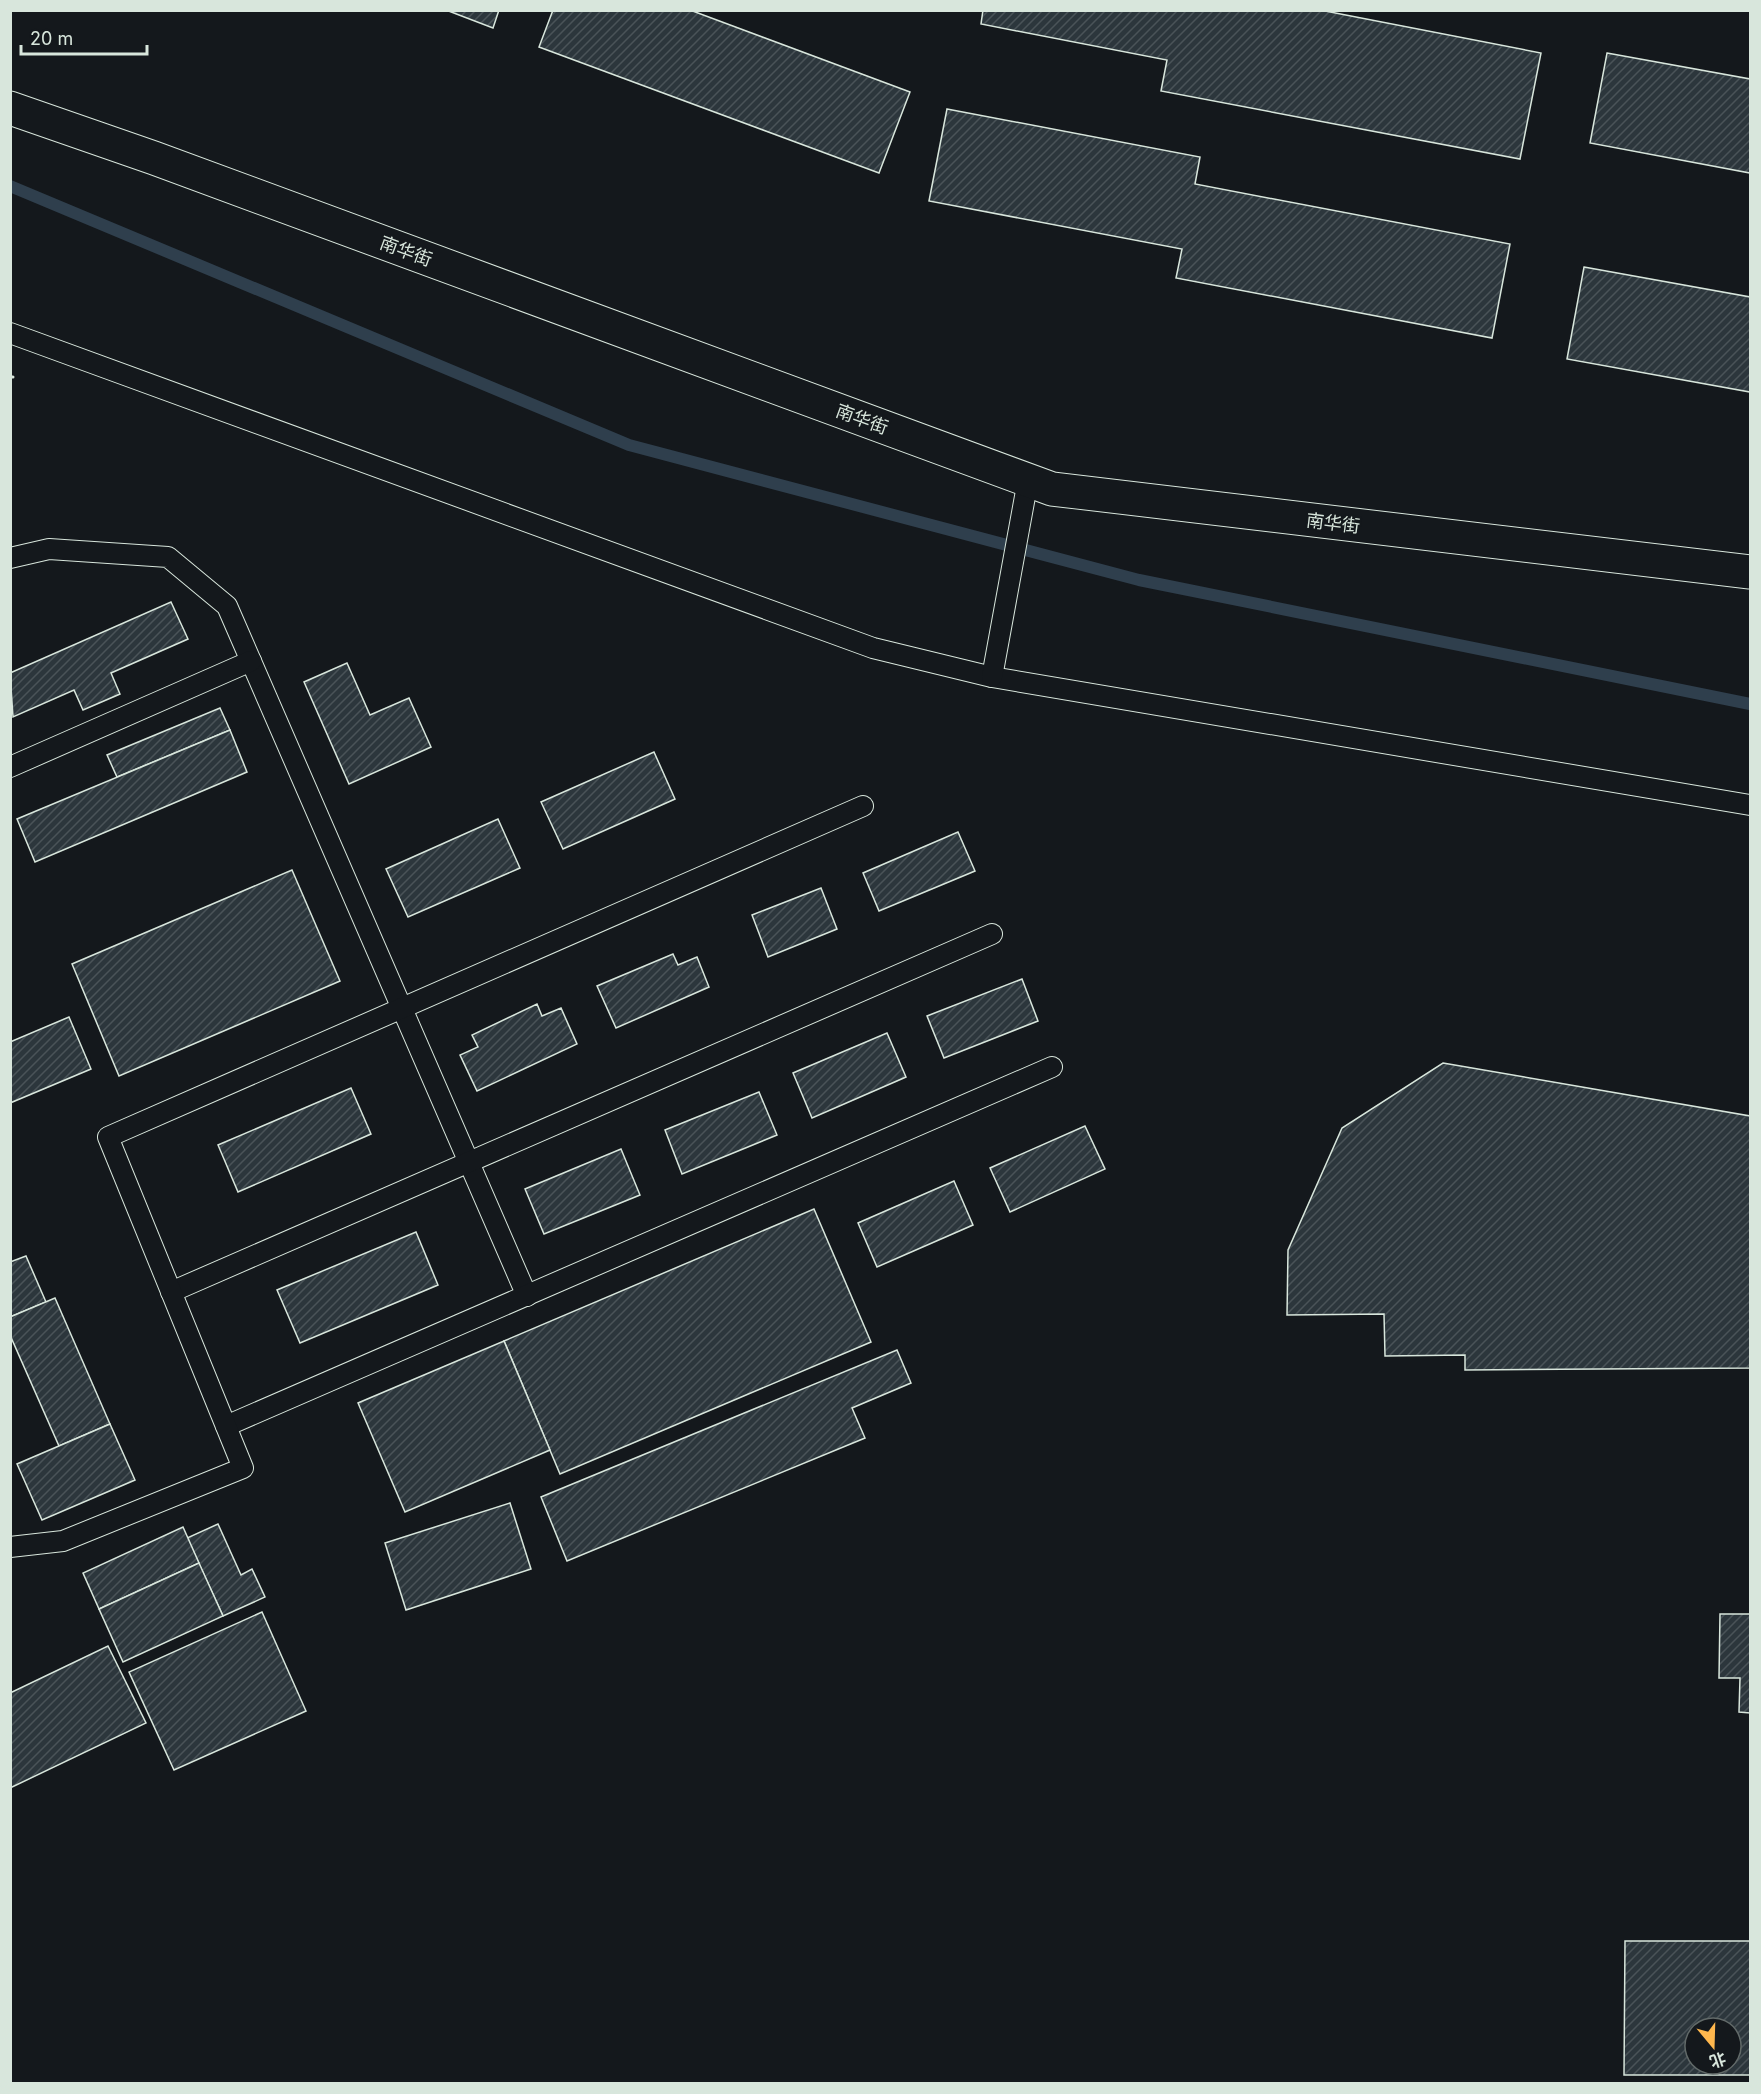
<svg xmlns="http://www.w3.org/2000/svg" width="1761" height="2094" font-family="Inter,'Noto Sans SC',sans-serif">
<defs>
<pattern id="building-hatch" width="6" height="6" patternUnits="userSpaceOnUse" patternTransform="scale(1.5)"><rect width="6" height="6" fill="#2c363c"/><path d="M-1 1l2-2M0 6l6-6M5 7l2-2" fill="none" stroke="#4a5358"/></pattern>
</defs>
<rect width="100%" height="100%" fill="#14181c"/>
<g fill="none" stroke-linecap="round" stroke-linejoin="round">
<polyline stroke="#2f3f4d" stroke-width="12" points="10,186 629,445 1139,580 1750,704"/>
</g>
<g fill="url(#building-hatch)" stroke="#d8e6dc" stroke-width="1.5" fill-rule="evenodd">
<polygon points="446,10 499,10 493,28"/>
<polygon points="553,10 690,10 910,92 879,173 539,47"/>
<polygon points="983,10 1320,10 1541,53 1520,159 1161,91 1167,60 981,24"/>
<polygon points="1607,53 1750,79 1750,173 1590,143"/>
<polygon points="947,109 1200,157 1195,184 1510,244 1492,338 1176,278 1182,249 929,201"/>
<polygon points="1584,267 1750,297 1750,392 1567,359"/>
<polygon points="171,602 188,639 111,673 120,694 83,710 74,690 13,717 10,673"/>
<polygon points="347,663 370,715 409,698 431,747 349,784 304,682"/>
<polygon points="220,708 230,730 117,777 107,755"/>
<polygon points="230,730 247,772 35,862 17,819"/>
<polygon points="654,752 675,799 563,849 541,802"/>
<polygon points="498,819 520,868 408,917 386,869"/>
<polygon points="958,832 975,871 879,911 863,873"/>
<polygon points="292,870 340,981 119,1076 72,964"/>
<polygon points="821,888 837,929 768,957 752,915"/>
<polygon points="673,954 678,965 697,957 709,987 616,1028 597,986"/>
<polygon points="1022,979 1038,1021 944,1058 927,1016"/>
<polygon points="537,1004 542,1016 561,1008 577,1044 477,1091 460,1055 478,1047 472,1035"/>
<polygon points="69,1017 91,1069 10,1103 10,1042"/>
<polygon points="887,1033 906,1077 812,1118 793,1073"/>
<polygon points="1443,1063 1750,1116 1750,1368 1465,1370 1465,1355 1385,1356 1384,1314 1287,1315 1288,1250 1342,1128"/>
<polygon points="351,1088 371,1134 238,1192 218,1145"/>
<polygon points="759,1092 777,1135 682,1174 665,1130"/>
<polygon points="1085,1126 1105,1169 1010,1212 990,1168"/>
<polygon points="621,1149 640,1195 544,1234 525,1189"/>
<polygon points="954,1181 973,1225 877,1267 858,1223"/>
<polygon points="814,1209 871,1342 560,1474 504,1341"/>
<polygon points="416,1232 438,1285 300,1343 277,1290"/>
<polygon points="26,1256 46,1302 10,1317 10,1262"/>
<polygon points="55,1298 110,1424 59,1446 10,1335 10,1317"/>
<polygon points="504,1341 550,1450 405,1512 358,1403"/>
<polygon points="897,1350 911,1383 852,1408 865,1438 567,1561 541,1497"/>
<polygon points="110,1424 135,1480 42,1520 17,1464"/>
<polygon points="510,1503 531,1569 406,1610 385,1543"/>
<polygon points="218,1524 241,1575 252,1569 265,1597 223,1616 187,1538"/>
<polygon points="183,1527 199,1563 99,1609 83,1573"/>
<polygon points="199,1563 223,1616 123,1662 99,1609"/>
<polygon points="262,1612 306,1711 174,1770 129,1672"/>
<polygon points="1720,1614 1750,1614 1750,1713 1739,1712 1740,1678 1719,1678"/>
<polygon points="108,1646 146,1723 10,1788 10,1693"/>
<path d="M 1625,1941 L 1750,1941 L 1750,2075 L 1624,2075 ZM 1695,2028 L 1731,2028 L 1731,2064 L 1695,2064 Z"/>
</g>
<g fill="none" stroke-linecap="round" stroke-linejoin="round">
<g stroke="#d8e6dc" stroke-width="22">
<g id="service">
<polyline points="10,333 873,648 992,677 1750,805"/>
<polyline points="10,558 49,549 168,557 227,606 527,1296"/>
<polyline points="992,677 1028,480"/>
<polyline points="10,767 251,661"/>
<polyline points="171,1292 992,934"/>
<polyline points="226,1426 1052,1067"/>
<polyline points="10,1547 63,1541 243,1468 108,1137 863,806"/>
</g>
</g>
<g stroke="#d8e6dc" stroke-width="35">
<polyline id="minor" points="10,108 154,158 1052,489 1750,572"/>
</g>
<use href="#service" stroke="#14181c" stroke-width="20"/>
<use href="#minor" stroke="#14181c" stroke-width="33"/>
<polyline stroke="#d8e6dc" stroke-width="3" points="10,377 13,377"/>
</g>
<g text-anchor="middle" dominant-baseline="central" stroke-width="4.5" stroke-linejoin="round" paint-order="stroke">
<g font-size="18" fill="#d8e6dc" stroke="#14181c">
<text transform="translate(406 251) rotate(20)">南华街</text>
<text transform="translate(862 419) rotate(20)">南华街</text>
<text transform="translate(1333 523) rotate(7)">南华街</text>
</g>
</g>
<rect width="1761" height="2094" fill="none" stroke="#d8e6dc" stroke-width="24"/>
<g transform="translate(1713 2046) rotate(161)"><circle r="28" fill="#14181c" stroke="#626a69" stroke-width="1.5"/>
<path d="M0-4.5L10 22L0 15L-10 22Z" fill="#ffb74d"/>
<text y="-9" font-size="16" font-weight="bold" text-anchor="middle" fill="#d8e6dc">北</text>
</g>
<path d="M21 45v9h126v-9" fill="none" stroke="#d8e6dc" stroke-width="3"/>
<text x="30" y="45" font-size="18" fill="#d8e6dc" stroke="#14181c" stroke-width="4.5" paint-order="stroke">20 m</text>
</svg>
